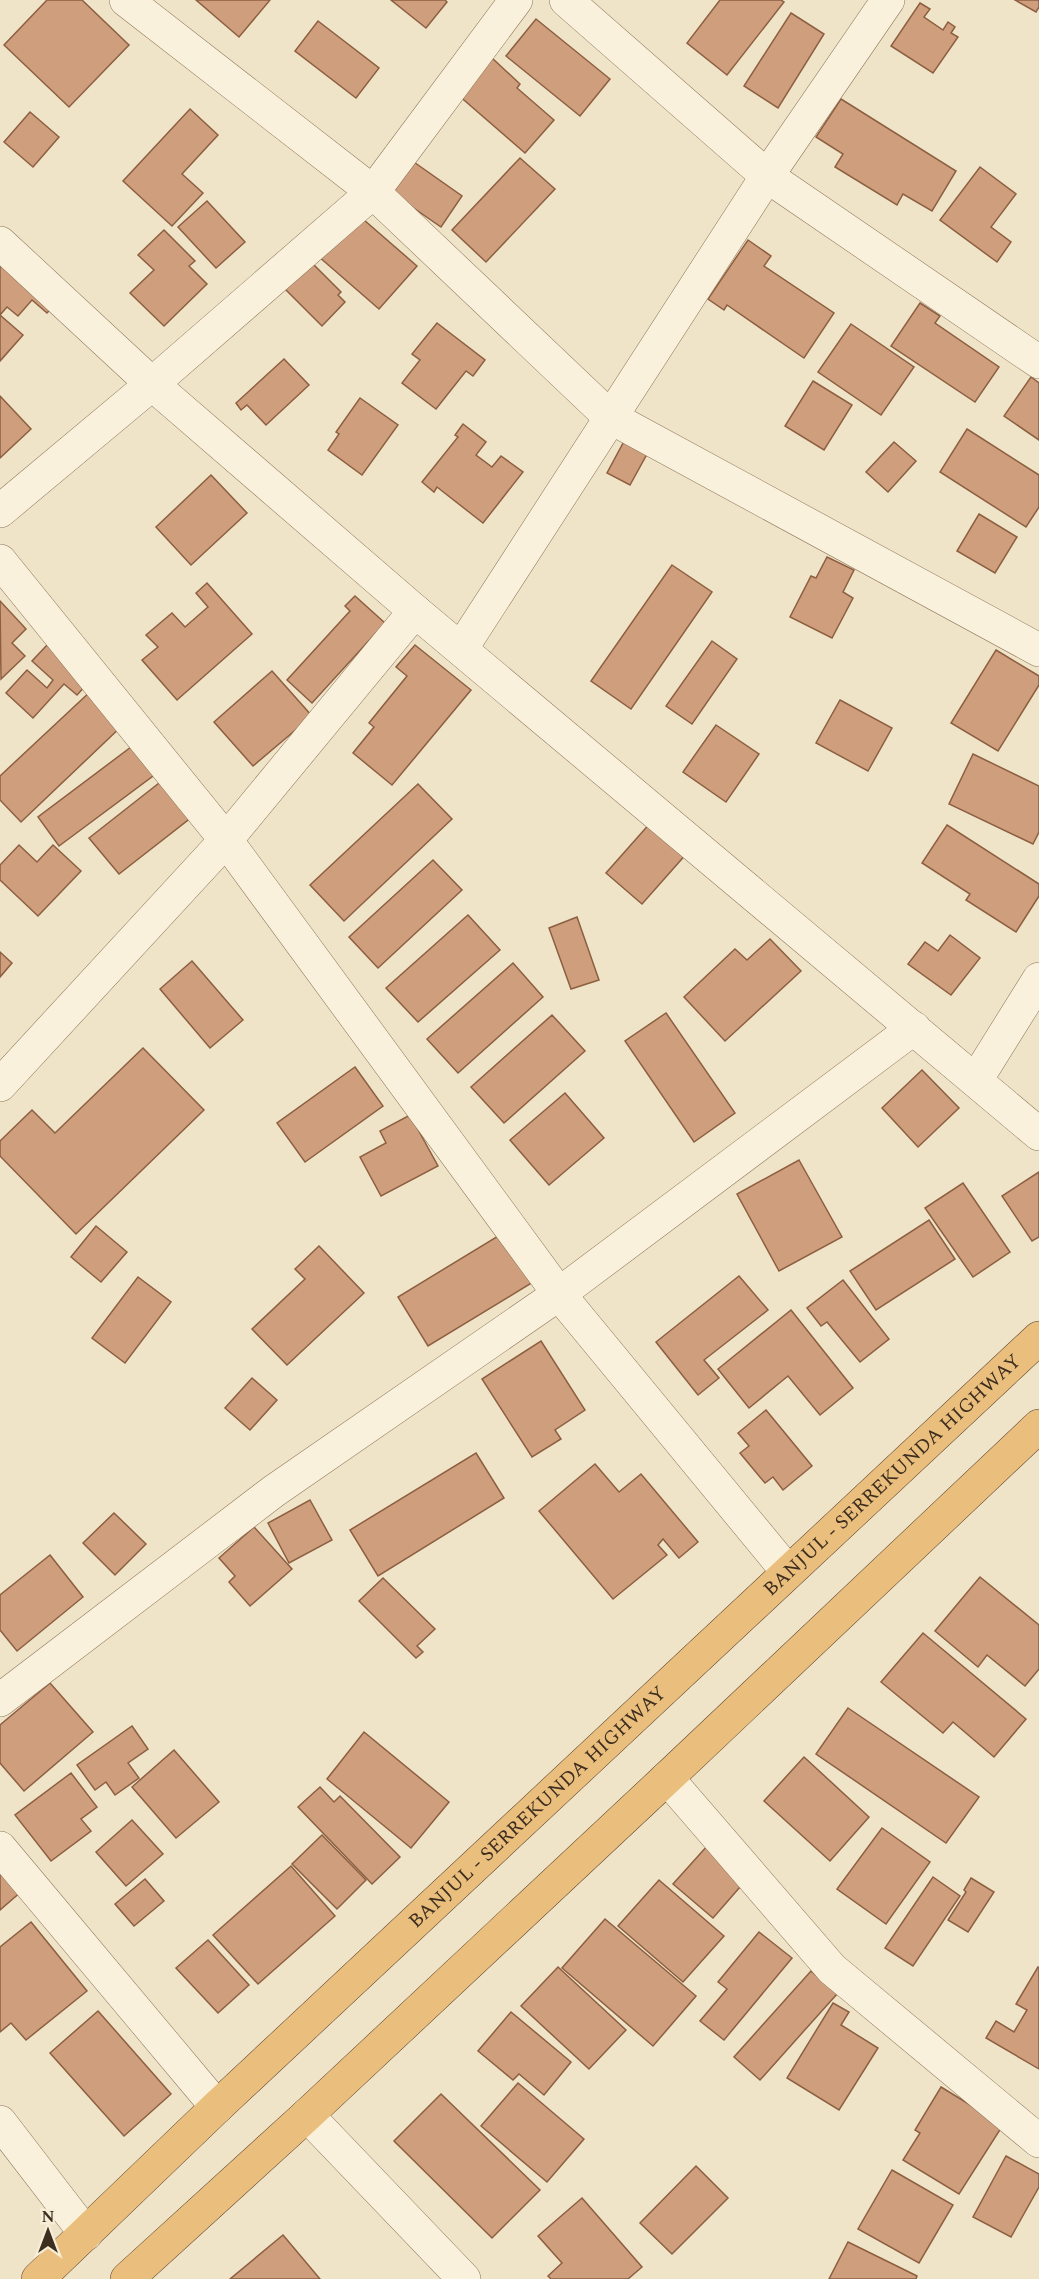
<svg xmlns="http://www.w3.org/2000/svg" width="1039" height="2279" font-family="Spectral,serif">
<rect width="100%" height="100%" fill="#f0e4c8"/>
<g fill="#cf9f7d" stroke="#8d5f41" stroke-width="1.5">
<polygon points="47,0 82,0 129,45 69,107 4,45"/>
<polygon points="196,0 270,0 239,37"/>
<polygon points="391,0 445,0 447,2 426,28"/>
<polygon points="720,0 781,0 784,2 727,75 687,43"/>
<polygon points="1015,0 1039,0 1039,7 1036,12"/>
<polygon points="920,3 930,9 924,17 943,30 948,22 955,27 951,33 958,37 933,73 891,46"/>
<polygon points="791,13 824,34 778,108 744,86"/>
<polygon points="536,19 610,79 580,116 506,56"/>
<polygon points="318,21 379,68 356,98 295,51"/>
<polygon points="491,57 520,84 517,88 554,120 525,153 457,94"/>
<polygon points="841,99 956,171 932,211 903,194 897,205 835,167 843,154 816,137"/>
<polygon points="190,109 218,135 182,174 203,193 172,226 123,181"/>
<polygon points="30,112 59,137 33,167 4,142"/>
<polygon points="520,158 555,189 486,262 452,230"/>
<polygon points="411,160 462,196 441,227 389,191"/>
<polygon points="980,167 1016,194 991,227 1011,242 997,262 940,220"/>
<polygon points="207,201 245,242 216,268 178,227"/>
<polygon points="356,213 417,266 379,309 318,256"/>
<polygon points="164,230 195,261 189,266 207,284 164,326 130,293 154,270 138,255"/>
<polygon points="748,240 771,256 764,266 834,313 804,358 727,305 724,310 708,299"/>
<polygon points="0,254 56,303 47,313 32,300 18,316 7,307 0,315 23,335 0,361"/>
<polygon points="304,255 341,292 338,295 345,302 322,326 278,282"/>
<polygon points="920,303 940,316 935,323 999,367 975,402 891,346"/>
<polygon points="437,323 485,360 473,376 466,371 436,409 402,383 420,360 412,354"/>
<polygon points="851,324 914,367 881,415 818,372"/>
<polygon points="284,359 309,385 266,425 247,405 241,410 236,403"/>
<polygon points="1031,377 1039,383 1039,440 1004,416"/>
<polygon points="813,381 852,405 824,450 785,426"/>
<polygon points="0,396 31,429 0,458"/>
<polygon points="360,398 398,425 362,475 328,450 339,434 336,432"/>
<polygon points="463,424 486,442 476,455 492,467 501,456 523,472 483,523 437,487 434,492 422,482 458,437 455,435"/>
<polygon points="967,429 1039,475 1039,507 1026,527 940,472"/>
<polygon points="629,432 652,445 630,485 607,473"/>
<polygon points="894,442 916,461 888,492 866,472"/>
<polygon points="211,475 247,513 191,565 156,527"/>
<polygon points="979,514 1017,537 995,573 957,551"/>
<polygon points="827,557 854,570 843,592 853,598 832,638 790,617 811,576 816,578"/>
<polygon points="672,565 712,592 631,709 591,681"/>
<polygon points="207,583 252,634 177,700 142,660 158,647 146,635 172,613 185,627 208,607 196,593"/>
<polygon points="355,596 385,623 312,703 287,680 350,611 345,606"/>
<polygon points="0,601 26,629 12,643 25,656 1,679"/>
<polygon points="712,641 737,659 692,724 666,706"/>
<polygon points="47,645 89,682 77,695 64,684 33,718 6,693 27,670 47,688 53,680 32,661"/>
<polygon points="415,645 471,690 392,785 353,753 374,727 369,723 407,676 396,667"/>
<polygon points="996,650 1039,676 1039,685 998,751 951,723"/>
<polygon points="272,671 312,716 253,766 214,722"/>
<polygon points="93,689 125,723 21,822 0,800 0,776"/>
<polygon points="840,700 892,728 868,771 816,743"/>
<polygon points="716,725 759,754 726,802 683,772"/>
<polygon points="135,744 157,773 59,846 38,817"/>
<polygon points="973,754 1039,786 1039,832 1033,844 949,804"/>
<polygon points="168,776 197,813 119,874 89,838"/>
<polygon points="418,784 452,819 344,921 310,885"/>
<polygon points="652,821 688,852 642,904 606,873"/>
<polygon points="947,825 1039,884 1039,896 1016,932 966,900 970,894 922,863"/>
<polygon points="19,845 37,862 53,845 81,871 38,916 0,880 0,865"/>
<polygon points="433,860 462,890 378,968 349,937"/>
<polygon points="468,915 500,950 418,1022 386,988"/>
<polygon points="577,917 599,980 571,989 549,928"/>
<polygon points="950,935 980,958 951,995 908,964 925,942 938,951"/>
<polygon points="770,939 801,971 725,1041 684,997 735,949 747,960"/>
<polygon points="0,952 12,963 0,977"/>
<polygon points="192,961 243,1020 210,1048 160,989"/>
<polygon points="513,963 543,997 458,1073 427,1039"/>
<polygon points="666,1013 735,1113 694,1142 625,1041"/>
<polygon points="552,1015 585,1051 504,1123 471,1087"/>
<polygon points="143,1048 204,1110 76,1234 0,1156 0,1141 32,1110 55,1133"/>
<polygon points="355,1067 383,1106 305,1162 277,1123"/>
<polygon points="922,1070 959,1108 918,1147 882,1108"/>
<polygon points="565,1093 604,1138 549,1185 510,1140"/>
<polygon points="410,1115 438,1166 381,1196 360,1157 386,1143 380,1131"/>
<polygon points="799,1160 842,1237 779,1271 737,1194"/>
<polygon points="1039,1172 1039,1237 1032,1241 1002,1196"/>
<polygon points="963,1183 1010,1252 973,1277 925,1208"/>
<polygon points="929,1220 955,1259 876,1310 850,1271"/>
<polygon points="96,1226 127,1252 101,1282 71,1257"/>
<polygon points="508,1230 538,1279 428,1346 398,1297"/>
<polygon points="319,1246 364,1293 287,1365 252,1329 305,1279 295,1269"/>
<polygon points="739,1276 768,1310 704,1360 719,1378 698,1395 656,1342"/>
<polygon points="138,1277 171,1302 125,1363 92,1338"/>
<polygon points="843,1280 889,1339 860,1362 827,1322 821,1326 807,1308"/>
<polygon points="791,1310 853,1388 820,1415 788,1376 749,1408 718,1369"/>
<polygon points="541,1341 585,1410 555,1430 561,1439 532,1457 482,1379"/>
<polygon points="252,1378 277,1400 250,1430 225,1408"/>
<polygon points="766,1410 812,1466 783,1490 773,1477 765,1483 740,1453 749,1446 738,1433"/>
<polygon points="476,1453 504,1498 378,1576 350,1530"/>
<polygon points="595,1464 619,1492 641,1474 698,1542 679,1558 663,1539 658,1545 667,1555 613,1599 539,1511"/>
<polygon points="310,1500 332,1540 289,1563 268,1523"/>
<polygon points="114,1513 146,1544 115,1575 83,1543"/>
<polygon points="254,1527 292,1569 250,1606 229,1582 235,1576 219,1558"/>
<polygon points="50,1555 83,1597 17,1651 0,1630 0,1595"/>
<polygon points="980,1577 1039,1625 1039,1669 1025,1686 987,1655 978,1667 935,1631"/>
<polygon points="383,1578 435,1629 417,1646 423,1652 416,1658 359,1601"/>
<polygon points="923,1633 1026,1719 994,1757 953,1722 943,1733 881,1682"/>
<polygon points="50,1683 93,1732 24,1791 0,1763 0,1725"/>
<polygon points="848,1708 979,1797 946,1843 816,1754"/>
<polygon points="132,1726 148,1749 128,1763 139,1778 115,1795 106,1782 95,1790 77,1765"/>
<polygon points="364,1732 449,1802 411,1848 327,1779"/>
<polygon points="174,1750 219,1802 176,1838 132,1787"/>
<polygon points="804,1757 869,1817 830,1861 764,1801"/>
<polygon points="71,1773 97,1807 81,1819 91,1831 51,1861 15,1815"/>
<polygon points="320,1787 334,1802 340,1796 400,1857 372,1884 298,1807"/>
<polygon points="132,1820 163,1854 126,1886 96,1852"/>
<polygon points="882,1828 930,1862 886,1924 837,1889"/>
<polygon points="322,1835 366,1880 337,1909 292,1864"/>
<polygon points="708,1845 747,1879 713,1918 673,1884"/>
<polygon points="0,1866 22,1891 0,1910"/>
<polygon points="291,1866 335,1916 258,1984 213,1935"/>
<polygon points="933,1877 960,1896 913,1966 885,1948"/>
<polygon points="971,1878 994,1892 968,1932 948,1920 966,1892 964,1890"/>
<polygon points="145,1879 164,1901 134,1926 115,1904"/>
<polygon points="659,1880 724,1936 683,1982 618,1926"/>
<polygon points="605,1919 696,1996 653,2046 562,1968"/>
<polygon points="31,1922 87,1991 26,2040 11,2023 0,2032 0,1947"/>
<polygon points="759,1932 792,1958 724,2040 700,2021 727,1989 718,1982"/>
<polygon points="208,1940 249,1985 218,2013 176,1968"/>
<polygon points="558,1967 626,2030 589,2069 521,2006"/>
<polygon points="1038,1967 1039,1968 1039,2069 986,2038 996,2021 1014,2032 1027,2010 1016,2004"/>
<polygon points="811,1971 837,1994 760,2080 734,2057"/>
<polygon points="833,2003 849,2012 841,2025 878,2048 839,2110 787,2078"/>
<polygon points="98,2011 171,2094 124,2136 50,2053"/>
<polygon points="511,2012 571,2062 544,2095 519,2074 513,2080 478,2051"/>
<polygon points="518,2083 584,2139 547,2182 481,2126"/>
<polygon points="941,2087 1003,2125 959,2194 903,2160 920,2133 915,2130"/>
<polygon points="441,2094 540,2190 492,2238 394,2141"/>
<polygon points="1006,2156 1039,2174 1039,2187 1011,2237 973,2217"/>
<polygon points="696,2166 728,2198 672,2254 640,2223"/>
<polygon points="892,2170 953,2205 919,2263 858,2229"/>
<polygon points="582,2198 642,2267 628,2279 551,2279 548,2276 562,2263 538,2236"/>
<polygon points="283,2235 320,2279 230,2279"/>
<polygon points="848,2242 917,2276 916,2279 829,2279"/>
</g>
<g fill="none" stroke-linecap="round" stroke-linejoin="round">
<g stroke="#8d765c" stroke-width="34">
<g id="minor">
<polyline points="126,0 373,192 610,417 1039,650"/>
<polyline points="566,0 767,176 1039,362"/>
<polyline points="0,511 152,384 373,192 516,0"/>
<polyline points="0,561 226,840 559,1294 788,1572"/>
<polyline points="461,649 767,176 888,0"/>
<polyline points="976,1080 1039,979"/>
<polyline points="0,1085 226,840 415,611"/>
<polyline points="0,1700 274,1491 559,1294 914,1028"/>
<polyline points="667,1778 832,1969 1039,2141"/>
<polyline points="0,1848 217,2107"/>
<polyline points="307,2115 464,2279"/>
<polyline points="0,2122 86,2234"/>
</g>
</g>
<g stroke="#8d765c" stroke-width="34">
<polyline id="tertiary" points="0,243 152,384 415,611 1039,1134"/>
</g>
<g stroke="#5b4430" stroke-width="34">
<g id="trunk">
<path id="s1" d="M 38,2279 L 217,2107 L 1039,1338"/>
<polyline points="127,2279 307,2115 667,1778 1039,1426"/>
</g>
</g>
<use href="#minor" stroke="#faf1dc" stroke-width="33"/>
<use href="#tertiary" stroke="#faf1dc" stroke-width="33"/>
<use href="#trunk" stroke="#eabe7c" stroke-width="33"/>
</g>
<g text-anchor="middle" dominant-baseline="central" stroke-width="5" stroke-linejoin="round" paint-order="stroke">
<g font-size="20" fill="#3d2e20" stroke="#f7eed8">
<text stroke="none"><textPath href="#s1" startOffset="1173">BANJUL - SERREKUNDA HIGHWAY</textPath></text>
<text stroke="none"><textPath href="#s1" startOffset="687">BANJUL - SERREKUNDA HIGHWAY</textPath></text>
</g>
</g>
<g transform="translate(48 2231)" stroke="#f7eed8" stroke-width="4.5" paint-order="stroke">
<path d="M0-4.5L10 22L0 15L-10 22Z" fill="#3d2e20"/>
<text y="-9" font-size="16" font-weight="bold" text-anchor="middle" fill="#3d2e20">N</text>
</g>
</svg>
